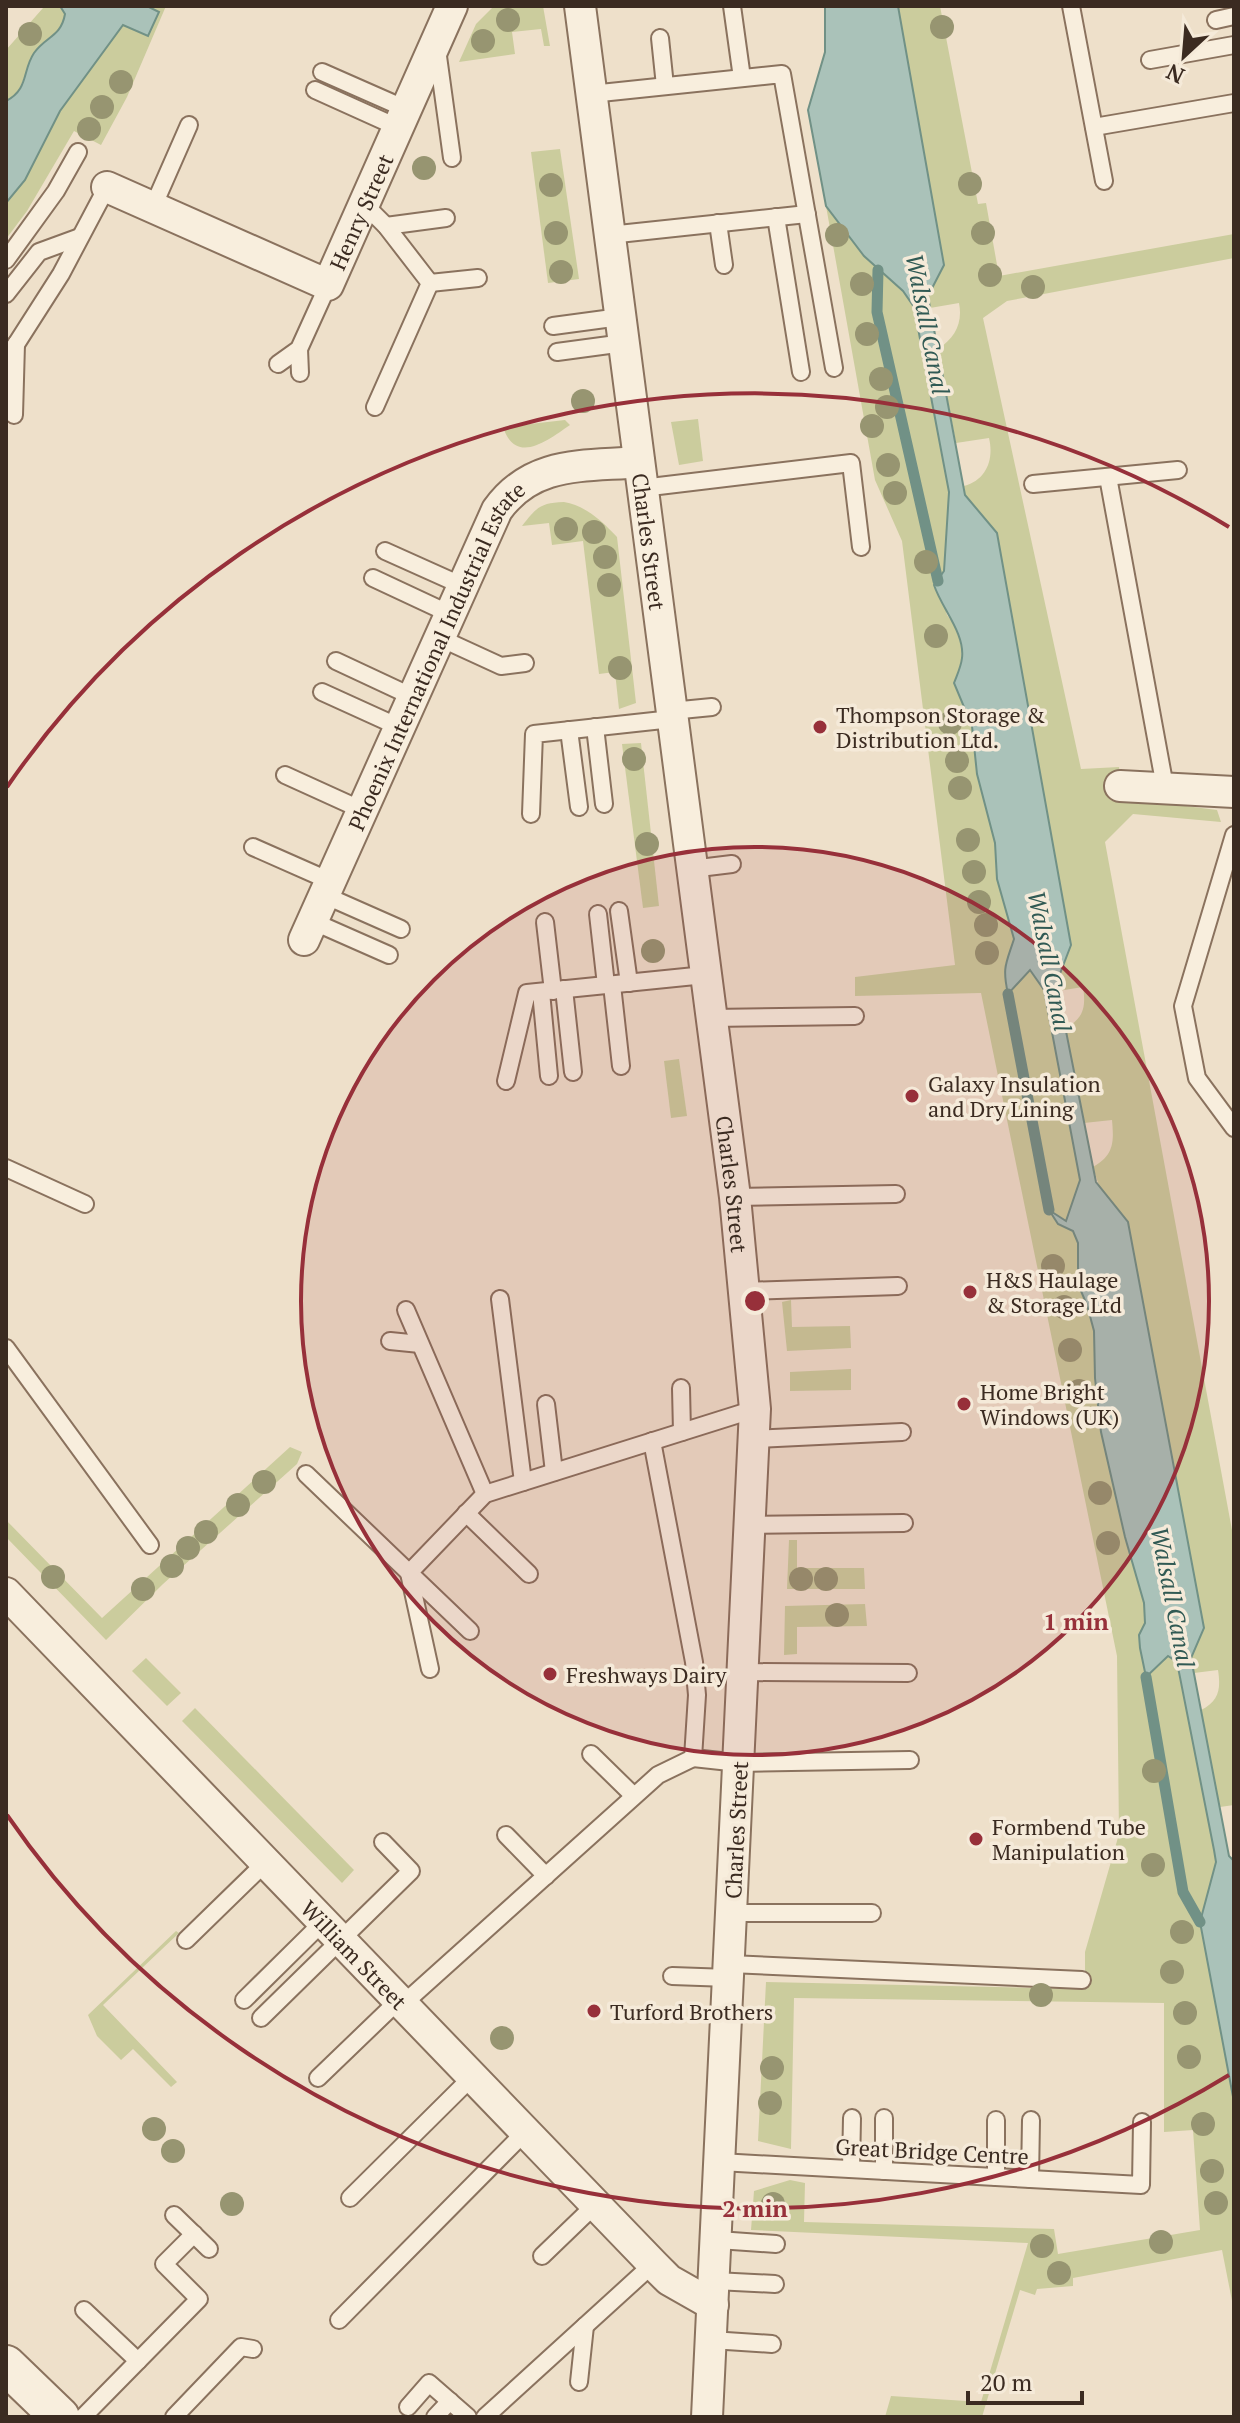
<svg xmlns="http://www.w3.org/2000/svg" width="1240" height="2423" font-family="'PT Serif',serif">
<rect width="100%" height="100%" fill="#eee0ca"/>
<g fill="#cbcc9d">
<polygon points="41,6 60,6 65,13 63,26 34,53 17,95 6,101 6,50 43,8"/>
<polygon points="147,6 166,6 127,97 101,145 74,131 27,211 6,239 6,203 25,180 60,111 123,24 142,32 152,9"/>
<polygon points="494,6 543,6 550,46 544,46 541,29 512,32 515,54 459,62 476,24"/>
<path d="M 898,6 L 940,6 L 978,204 L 986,203 L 999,276 L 1234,234 L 1234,258 L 1007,301 L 983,318 L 1081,769 L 1119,767 L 1122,798 L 1217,810 L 1221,822 L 1133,814 L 1105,842 L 1234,1541 L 1234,1805 L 1220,1807 L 1201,1710 C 1219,1701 1221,1689 1218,1670 L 1194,1673 L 1191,1658 L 1204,1627 L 1128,1222 L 1100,1189 L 1093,1167 C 1114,1155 1114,1142 1112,1120 L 1084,1123 L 1065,1028 C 1084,1019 1086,1006 1083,987 L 1058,991 L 1058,979 L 1071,945 L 997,534 L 965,495 L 964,486 C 987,480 994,459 989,438 L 956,443 L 938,349 C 955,338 963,323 959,303 L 930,308 L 928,296 L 944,265 Z"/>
<polygon points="560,149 579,279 548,283 531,152"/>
<path d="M 826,206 L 864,256 L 903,291 L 914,307 L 949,492 L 944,571 L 938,581 L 947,615 L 958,630 L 962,648 L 958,694 L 967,711 L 972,726 L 977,774 L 995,843 L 997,880 L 1014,939 C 1006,963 1002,966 1007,993 L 1030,969 L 1044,990 L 1080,1180 L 1066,1222 L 1052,1211 L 1058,1224 L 1073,1231 L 1078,1243 L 1078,1284 L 1087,1305 L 1094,1331 L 1095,1378 L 1101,1432 L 1125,1537 L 1144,1603 L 1145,1623 L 1139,1635 L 1177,1662 L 1214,1850 L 1216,1862 L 1200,1922 L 1234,2102 L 1234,2311 L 1222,2250 L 1073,2278 L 1073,2286 L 1037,2289 L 1035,2295 L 1020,2290 L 982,2417 L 885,2417 L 891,2396 L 981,2402 L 1028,2243 L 751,2230 L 754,2191 L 790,2180 L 805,2183 L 804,2222 L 1054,2229 L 1058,2254 L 1200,2230 L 1193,2130 L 1164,2132 L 1164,2003 L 794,1998 L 791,2149 L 758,2141 L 766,1982 L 1085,1989 L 1085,1952 L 1119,1834 L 1117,1656 L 981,993 L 855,996 L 855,977 L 955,965 L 902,541 L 875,480 Z"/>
<polygon points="698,419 703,461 679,465 671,422"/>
<path d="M 565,420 L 570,425 C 548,440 516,466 503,427 Z"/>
<path d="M 564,502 C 586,506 602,521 617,537 L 636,703 L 619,709 L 615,672 L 599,674 L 583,541 L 552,545 L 549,523 L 522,526 C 537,507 540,503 564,502 Z"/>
<polygon points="641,743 659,906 643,908 622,744"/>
<polygon points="679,1059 687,1116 671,1118 664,1061"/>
<polygon points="791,1300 792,1327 850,1326 851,1348 787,1351 782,1302"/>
<polygon points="851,1369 851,1390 790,1391 790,1372"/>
<polygon points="290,1447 302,1452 297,1464 163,1584 106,1640 6,1537 6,1520 102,1618"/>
<polygon points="789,1540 797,1540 797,1568 864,1568 865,1589 787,1589"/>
<polygon points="865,1604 867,1626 797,1627 797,1654 784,1655 785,1606"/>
<polygon points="146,1658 181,1693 167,1706 132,1671"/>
<polygon points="195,1708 354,1870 342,1883 182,1721"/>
<polygon points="176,1931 179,1933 103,2005 177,2082 171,2087 133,2049 121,2060 97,2036 88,2015"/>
</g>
<g fill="#aac2b9" stroke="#719186" stroke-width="2">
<path d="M 60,6 L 147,6 L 159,12 L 148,36 L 123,25 L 60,111 L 25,180 L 6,203 L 6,101 C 29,89 22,71 34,53 C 46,36 61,37 65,14 Z"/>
<path d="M 825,6 L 898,6 L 944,265 L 928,296 L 930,308 L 965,495 L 997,533 L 1071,945 L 1058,979 L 1058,991 L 1096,1182 L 1128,1222 L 1204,1628 L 1191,1658 L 1229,1856 L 1234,1861 L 1234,2102 L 1200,1922 L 1216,1862 L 1214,1850 L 1177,1662 L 1168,1656 L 1146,1677 L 1140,1648 L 1139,1635 L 1145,1623 L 1144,1603 L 1125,1537 L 1101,1432 L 1095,1378 L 1094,1331 L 1087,1305 L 1078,1284 L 1078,1243 L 1073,1231 L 1058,1224 L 1049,1210 L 1066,1221 L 1080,1180 L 1044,990 L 1030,970 L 1008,994 C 1002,967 1006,964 1014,939 L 997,879 L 995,843 L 977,774 L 972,726 L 954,683 C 957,675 961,667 962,658 C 965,633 942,609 934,585 L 944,571 L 949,492 L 914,307 L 903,291 L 864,256 L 826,206 L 808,110 L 825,52 Z"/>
</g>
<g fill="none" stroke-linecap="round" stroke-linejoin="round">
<g stroke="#719186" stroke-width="11">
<polyline points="878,270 877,312 938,581"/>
<polyline points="1008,994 1049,1210"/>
<polyline points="1146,1677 1183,1892 1200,1922"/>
</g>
<g stroke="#8a725e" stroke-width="20">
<g id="service">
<polyline points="732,6 742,78"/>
<polyline points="1071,6 1104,181"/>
<polyline points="1216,20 1234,16"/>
<polyline points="660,38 665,86"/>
<polyline points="437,49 452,158"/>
<polyline points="1150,60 1234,45"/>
<polyline points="322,72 406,109"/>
<polyline points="315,90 397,127"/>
<polyline points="591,94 782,74 834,368"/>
<polyline points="1094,127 1234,103"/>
<polyline points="364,204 386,226 430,283 375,407"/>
<polyline points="153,207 189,125"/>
<polyline points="776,217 801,372"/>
<polyline points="718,223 724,265"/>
<polyline points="386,226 446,218"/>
<polyline points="609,235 807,214"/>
<polyline points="6,260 56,191 78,152"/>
<polyline points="430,283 478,278"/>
<polyline points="6,294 39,252 80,237"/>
<polyline points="553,326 620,317"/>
<polyline points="299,349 300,373"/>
<polyline points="557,352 624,343"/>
<polyline points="6,360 61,274 107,187"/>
<polyline points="278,364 299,349 328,285"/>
<polyline points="14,415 16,344"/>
<polyline points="1108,477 1165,787"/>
<polyline points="1033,484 1178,470"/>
<polyline points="642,488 851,463 861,547"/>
<polyline points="385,551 463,586"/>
<polyline points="373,578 450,614"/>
<polyline points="440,638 501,666 525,663"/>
<polyline points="336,661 413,697"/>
<polyline points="322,692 399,727"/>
<polyline points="671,711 712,707"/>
<polyline points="595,727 604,804"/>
<polyline points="569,730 579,807"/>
<polyline points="285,775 362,810"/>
<polyline points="531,814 534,734 672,719"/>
<polyline points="1234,835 1183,1006 1197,1078 1234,1128"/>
<polyline points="253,847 330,881"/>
<polyline points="691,869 732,864"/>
<polyline points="324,895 401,929"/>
<polyline points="619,911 629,983"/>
<polyline points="598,914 606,985"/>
<polyline points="312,921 389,955"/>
<polyline points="545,922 553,991"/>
<polyline points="612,985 621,1066"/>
<polyline points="564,989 573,1072"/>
<polyline points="541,992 549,1076"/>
<polyline points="711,1018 855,1016"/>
<polyline points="506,1081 527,993 705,975"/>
<polyline points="6,1168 85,1204"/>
<polyline points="735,1197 896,1194"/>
<polyline points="744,1291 898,1286"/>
<polyline points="500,1299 523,1482"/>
<polyline points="406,1310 485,1494"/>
<polyline points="390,1341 420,1344"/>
<polyline points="6,1348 150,1545"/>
<polyline points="681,1388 682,1432"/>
<polyline points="546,1404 554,1472"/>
<polyline points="754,1439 902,1432"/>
<polyline points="306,1474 470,1631"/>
<polyline points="466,1513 529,1574"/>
<polyline points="750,1525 904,1523"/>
<polyline points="430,1669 409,1573 485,1494 755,1409"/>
<polyline points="743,1672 908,1673"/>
<polyline points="591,1754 634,1796"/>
<polyline points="693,1758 739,1763 910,1760"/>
<polyline points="506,1835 546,1876"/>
<polyline points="732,1913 872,1913"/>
<polyline points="186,1940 264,1864"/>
<polyline points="730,1964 1082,1980"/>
<polyline points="672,1976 729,1978"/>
<polyline points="244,2000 322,1923"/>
<polyline points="402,2005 658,1775 693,1758 697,1695 694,1662 652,1441"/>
<polyline points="261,2018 411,1871 383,1842"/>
<polyline points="318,2078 398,2001"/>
<polyline points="996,2120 996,2177"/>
<polyline points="720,2162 1141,2185 1142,2122"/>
<polyline points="851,2169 852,2118"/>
<polyline points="884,2171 884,2118"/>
<polyline points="1030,2179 1031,2120"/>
<polyline points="350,2198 472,2077"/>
<polyline points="174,2215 209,2249"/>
<polyline points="718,2240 776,2244"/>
<polyline points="542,2256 596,2204"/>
<polyline points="715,2281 775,2284"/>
<polyline points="84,2310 138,2361"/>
<polyline points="339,2320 525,2132"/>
<polyline points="711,2340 772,2344"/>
<polyline points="579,2382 585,2326"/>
<polyline points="408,2407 429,2383 468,2417"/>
<polyline points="83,2417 199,2299 164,2264 194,2234"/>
<polyline points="174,2417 241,2347 253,2349"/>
<polyline points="435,2417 450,2401"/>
<polyline points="485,2417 653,2264"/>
</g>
</g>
<g stroke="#8a725e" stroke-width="34">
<g id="minor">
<path id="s1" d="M 580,6 L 735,1197 L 755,1409 L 707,2417"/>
<path id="s2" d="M 107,187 L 328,285 L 452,6"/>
<polyline points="1120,786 1234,792"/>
<path id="s3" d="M 304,940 L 497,510 C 533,460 584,467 639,462"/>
<path id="s4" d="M 6,1593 L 653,2264 L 669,2280 L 713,2305"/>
</g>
</g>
<g stroke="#8a725e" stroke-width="42">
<polyline id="tertiary" points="6,2365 60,2417"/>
</g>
<use href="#service" stroke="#f8eedd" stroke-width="16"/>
<use href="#minor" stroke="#f8eedd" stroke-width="30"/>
<use href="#tertiary" stroke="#f8eedd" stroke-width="38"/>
</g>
<g fill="#979571">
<circle cx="508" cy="20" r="12"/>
<circle cx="942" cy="27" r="12"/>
<circle cx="30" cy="34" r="12"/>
<circle cx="483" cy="41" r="12"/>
<circle cx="121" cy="82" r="12"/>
<circle cx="102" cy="107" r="12"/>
<circle cx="89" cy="129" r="12"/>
<circle cx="424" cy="168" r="12"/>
<circle cx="970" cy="184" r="12"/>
<circle cx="551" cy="185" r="12"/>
<circle cx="556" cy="233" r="12"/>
<circle cx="983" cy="233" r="12"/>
<circle cx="837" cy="235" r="12"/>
<circle cx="561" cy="272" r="12"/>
<circle cx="990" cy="275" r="12"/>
<circle cx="862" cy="284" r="12"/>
<circle cx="1033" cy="287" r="12"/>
<circle cx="867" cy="334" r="12"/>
<circle cx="881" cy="379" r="12"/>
<circle cx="583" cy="401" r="12"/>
<circle cx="887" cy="407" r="12"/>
<circle cx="872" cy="426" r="12"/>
<circle cx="888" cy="465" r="12"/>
<circle cx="895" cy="493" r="12"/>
<circle cx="566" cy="529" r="12"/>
<circle cx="594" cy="532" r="12"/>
<circle cx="605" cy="557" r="12"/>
<circle cx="926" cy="562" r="12"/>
<circle cx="609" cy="585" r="12"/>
<circle cx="936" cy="636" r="12"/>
<circle cx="620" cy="668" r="12"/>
<circle cx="950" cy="723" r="12"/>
<circle cx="634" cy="759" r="12"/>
<circle cx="957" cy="761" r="12"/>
<circle cx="960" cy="788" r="12"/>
<circle cx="968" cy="840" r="12"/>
<circle cx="647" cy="844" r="12"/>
<circle cx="974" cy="872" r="12"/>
<circle cx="979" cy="902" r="12"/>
<circle cx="986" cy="925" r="12"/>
<circle cx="653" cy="951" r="12"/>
<circle cx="987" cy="953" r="12"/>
<circle cx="1053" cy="1266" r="12"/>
<circle cx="1064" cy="1307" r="12"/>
<circle cx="1070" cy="1350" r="12"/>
<circle cx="1079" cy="1391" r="12"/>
<circle cx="264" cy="1482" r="12"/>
<circle cx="1100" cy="1493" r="12"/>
<circle cx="238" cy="1505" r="12"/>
<circle cx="206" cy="1532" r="12"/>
<circle cx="1108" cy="1543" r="12"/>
<circle cx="188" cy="1548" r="12"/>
<circle cx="172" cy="1566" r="12"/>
<circle cx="53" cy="1577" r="12"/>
<circle cx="801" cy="1579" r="12"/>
<circle cx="826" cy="1579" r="12"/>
<circle cx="143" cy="1589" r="12"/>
<circle cx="837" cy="1615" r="12"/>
<circle cx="1154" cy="1771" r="12"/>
<circle cx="1153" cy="1865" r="12"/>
<circle cx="1182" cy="1932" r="12"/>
<circle cx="1172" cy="1972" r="12"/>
<circle cx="1041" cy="1995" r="12"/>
<circle cx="1185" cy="2013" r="12"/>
<circle cx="502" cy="2038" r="12"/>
<circle cx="1189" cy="2057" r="12"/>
<circle cx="772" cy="2068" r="12"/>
<circle cx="770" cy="2103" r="12"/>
<circle cx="1203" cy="2124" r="12"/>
<circle cx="154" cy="2129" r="12"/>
<circle cx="173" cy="2151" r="12"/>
<circle cx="1212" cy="2171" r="12"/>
<circle cx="1216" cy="2203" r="12"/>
<circle cx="232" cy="2204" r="12"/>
<circle cx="773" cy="2204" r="12"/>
<circle cx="1161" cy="2242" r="12"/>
<circle cx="1042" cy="2246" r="12"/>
<circle cx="1059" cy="2273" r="12"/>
</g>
<circle cx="755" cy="1301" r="454" fill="#97303a" fill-opacity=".12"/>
<g fill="none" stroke="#97303a" stroke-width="4">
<circle cx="755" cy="1301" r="454"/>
<path d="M1229 2075A908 908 0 0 1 7 1815M7 787A908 908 0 0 1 1229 527"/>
</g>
<g fill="#97303a" stroke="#f5ead9" stroke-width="3">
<circle cx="820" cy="727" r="8"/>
<circle cx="912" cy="1096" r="8"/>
<circle cx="970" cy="1292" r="8"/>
<circle cx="964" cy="1404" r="8"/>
<circle cx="550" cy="1674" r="8"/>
<circle cx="976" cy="1839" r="8"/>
<circle cx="594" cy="2011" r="8"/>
</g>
<g text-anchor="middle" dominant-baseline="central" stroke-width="7" stroke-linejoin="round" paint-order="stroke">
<g font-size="22" fill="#3b2b21" stroke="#f5ead9">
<text stroke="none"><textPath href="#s2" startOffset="322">Henry Street</textPath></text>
<text stroke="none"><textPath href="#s1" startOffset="540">Charles Street</textPath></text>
<text stroke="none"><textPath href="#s3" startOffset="314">Phoenix International Industrial Estate</textPath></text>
<text stroke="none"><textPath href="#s1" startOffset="1188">Charles Street</textPath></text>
<text transform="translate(736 1830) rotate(-87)">Charles Street</text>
<text stroke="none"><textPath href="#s4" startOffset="502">William Street</textPath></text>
<text transform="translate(932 2151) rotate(3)">Great Bridge Centre</text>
</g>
<g font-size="22" fill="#3b2b21" stroke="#f5ead9" text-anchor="start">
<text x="836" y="714">Thompson Storage &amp;<tspan x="836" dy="25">Distribution Ltd.</tspan></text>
<text x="928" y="1083">Galaxy Insulation<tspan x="928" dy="25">and Dry Lining</tspan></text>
<text x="986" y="1279">H&amp;S Haulage<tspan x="986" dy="25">&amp; Storage Ltd</tspan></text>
<text x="980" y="1391">Home Bright<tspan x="980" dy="25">Windows (UK)</tspan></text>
<text x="566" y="1674">Freshways Dairy</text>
<text x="992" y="1826">Formbend Tube<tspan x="992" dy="25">Manipulation</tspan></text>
<text x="610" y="2011">Turford Brothers</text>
</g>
<g font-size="24" font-style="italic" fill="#315a54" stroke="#f5ead9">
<text transform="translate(928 324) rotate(79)">Walsall Canal</text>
<text transform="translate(1050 961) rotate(79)">Walsall Canal</text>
<text transform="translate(1173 1597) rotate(79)">Walsall Canal</text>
</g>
</g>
<circle cx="755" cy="1301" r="12" fill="#97303a" stroke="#f5ead9" stroke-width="4"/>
<g font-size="24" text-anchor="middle" font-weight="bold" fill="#97303a" stroke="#f5ead9" stroke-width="7" stroke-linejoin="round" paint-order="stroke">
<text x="1076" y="1630">1 min</text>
<text x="755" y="2217">2 min</text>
</g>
<rect width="1240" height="2423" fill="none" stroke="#3b2b21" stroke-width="16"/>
<g transform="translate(1184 56) rotate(206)" stroke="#f5ead9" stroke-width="6" paint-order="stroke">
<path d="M0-6L14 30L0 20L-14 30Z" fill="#3b2b21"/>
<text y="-12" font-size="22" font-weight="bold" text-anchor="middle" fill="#3b2b21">N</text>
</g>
<path d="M968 2391v12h114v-12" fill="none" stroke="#3b2b21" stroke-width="4"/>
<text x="980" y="2391" font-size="24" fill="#3b2b21" stroke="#f5ead9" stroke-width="6" paint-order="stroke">20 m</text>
</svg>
